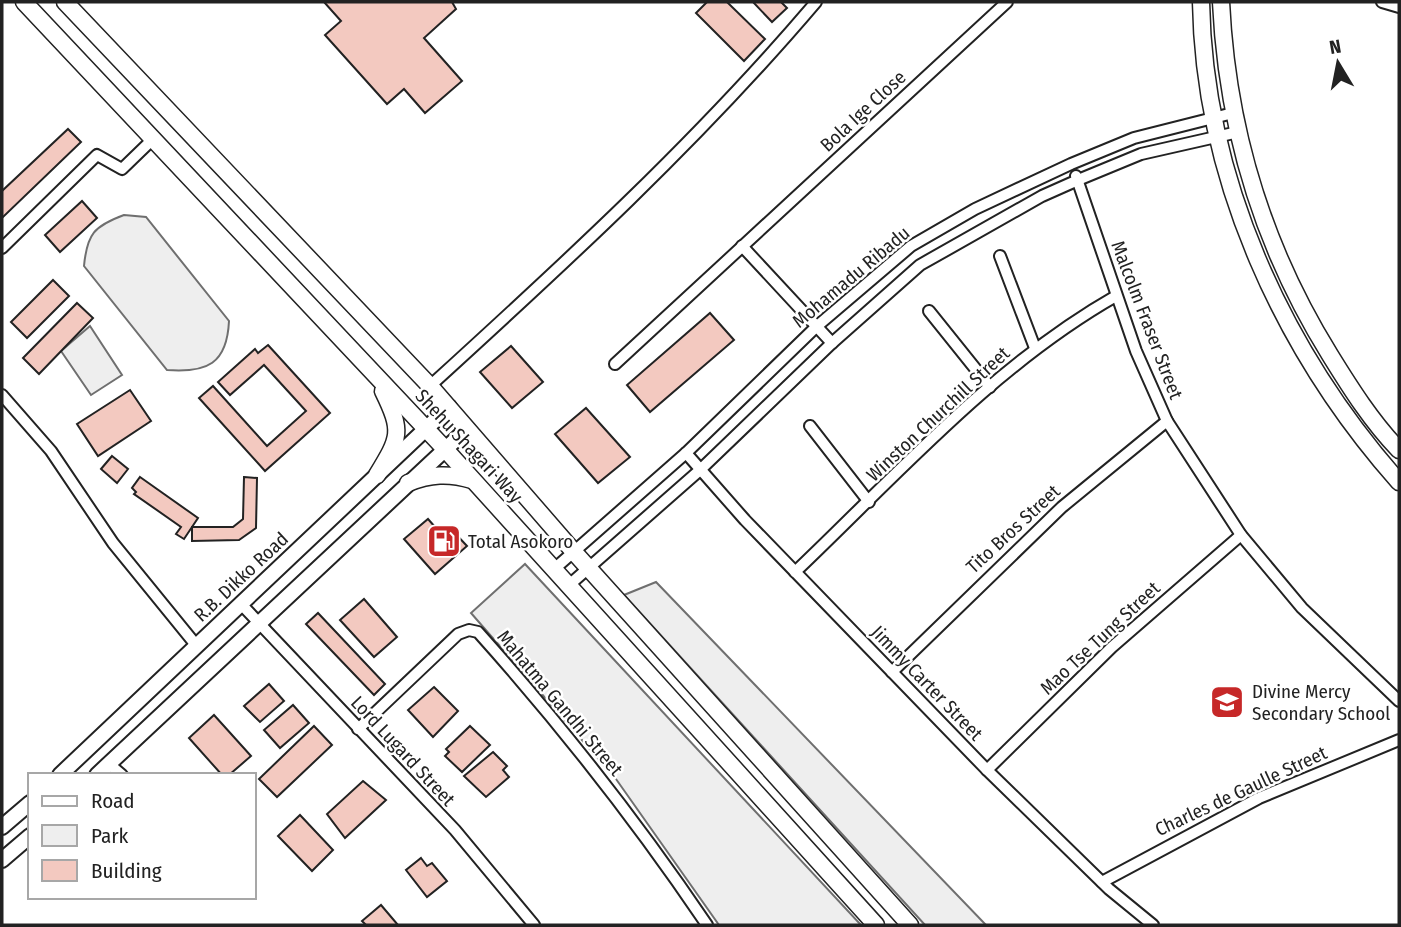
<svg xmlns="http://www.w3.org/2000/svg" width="1401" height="927" font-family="'Fira Sans Condensed',sans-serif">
<rect width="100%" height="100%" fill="#fff"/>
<g fill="#eee" stroke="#6f6f6f" stroke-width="2">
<path d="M 124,215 L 146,217 L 229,321 C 227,364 207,373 167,370 L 84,266 C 87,234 94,226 124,215 Z"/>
<polygon points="90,326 122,375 91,395 61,351"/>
<polygon points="525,564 861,925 719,925 616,779 471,613"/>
<polygon points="656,582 986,925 925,925 624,595"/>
</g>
<g fill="#f3c9c0" stroke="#222" stroke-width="2">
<polygon points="324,2 452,2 456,9 424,38 462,81 425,113 404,89 387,104 325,35 341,21"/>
<polygon points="707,2 727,2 765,39 744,61 696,13"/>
<polygon points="753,2 781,2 787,8 772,22"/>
<polygon points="68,129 81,142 2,218 2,191"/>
<polygon points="82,201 97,218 60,252 45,235"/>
<polygon points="53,280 69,296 27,338 11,322"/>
<polygon points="77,303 93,318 39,374 23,358"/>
<polygon points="710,313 734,340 650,412 627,385"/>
<polygon points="268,345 330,413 265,471 199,398 213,386 267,446 306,411 264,365 230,395 218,382 255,349 258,353"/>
<polygon points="511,346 543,382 512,408 480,372"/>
<polygon points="130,390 151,421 98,456 77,424"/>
<polygon points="586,408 630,457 598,483 555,434"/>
<polygon points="112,456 128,469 117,483 101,469"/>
<polygon points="140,477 198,518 184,539 176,534 181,527 134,494 136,492 132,488"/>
<polygon points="244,477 257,478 256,528 239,540 192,541 192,527 233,527 243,519"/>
<polygon points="428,519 443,536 451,529 467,546 435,574 404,539"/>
<polygon points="364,599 397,637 374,657 340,620"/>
<polygon points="318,613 385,684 374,695 306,624"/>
<polygon points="269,684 284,701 260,722 244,706"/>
<polygon points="434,687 458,711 433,737 408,710"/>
<polygon points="293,705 309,723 280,748 264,730"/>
<polygon points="214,715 251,756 229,775 222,775 189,738"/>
<polygon points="314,726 332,745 277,797 259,779"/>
<polygon points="470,726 490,745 462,772 445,756 449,752 446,749"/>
<polygon points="493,752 507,766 503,770 509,777 486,797 464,776"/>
<polygon points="363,781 386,800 345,838 327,814"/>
<polygon points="300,815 333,850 312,871 278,836"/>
<polygon points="421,858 427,866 432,863 447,881 427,897 406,870"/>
<polygon points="381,905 398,925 366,925 362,921"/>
</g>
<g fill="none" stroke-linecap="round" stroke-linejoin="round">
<g stroke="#222" stroke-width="14">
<g id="minor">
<polyline points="1382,2 1399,7"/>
<polyline points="1076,176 1136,351 1167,421 1241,535 1302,608 1399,701"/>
<polyline points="742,246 832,343"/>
<polyline points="2,248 97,155 122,169 153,139"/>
<polyline points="1000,256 1035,348"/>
<polyline points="929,311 990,387"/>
<polyline points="615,364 1007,2"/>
<path d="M 430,386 C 564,264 698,141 816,2"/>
<polyline points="2,395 51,451 113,543 196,645"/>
<polyline points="810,426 869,502"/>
<polyline points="686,453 745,520 987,770 1109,889 1153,925"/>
<polyline points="553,570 686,453 816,327 911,246 975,209 1071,164 1134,138 1233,113"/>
<path d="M 795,572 C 897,475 993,366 1116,296"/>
<polyline points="568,586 700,470 832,343 920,265 1042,196 1078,180 1141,154 1238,132"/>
<polyline points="242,605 455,830 534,925"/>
<polyline points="892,672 1062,507 1167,421"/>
<path d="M 358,729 L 458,634 L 469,630 L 478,632 C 563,727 636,820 707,925"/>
<polyline points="109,764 122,775"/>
<polyline points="987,770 1112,647 1241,535"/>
<polyline points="1102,882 1259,798 1399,740"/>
</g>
</g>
<g stroke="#222" stroke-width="18">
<g id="tertiary">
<polyline points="60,775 449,407"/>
<polyline points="97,775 467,429"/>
<polyline points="2,827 30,803"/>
<polyline points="2,860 30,836"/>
</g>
</g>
<g stroke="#222" stroke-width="19">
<g id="secondary">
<polyline points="24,2 445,449 876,925"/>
<polyline points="65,2 430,386 574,552 910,925"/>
<path d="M 1201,2 C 1204,179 1283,351 1399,482"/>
<path d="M 1221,2 C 1227,129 1263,247 1330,355 C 1351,389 1372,422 1399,450"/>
<path d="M 377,475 C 400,437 403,432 383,391"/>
<path d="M 408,483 C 430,474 449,473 472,480"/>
</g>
</g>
<use href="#minor" stroke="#fff" stroke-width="10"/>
<use href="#tertiary" stroke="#fff" stroke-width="14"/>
<use href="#secondary" stroke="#fff" stroke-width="16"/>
</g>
<defs>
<g id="fuel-square" transform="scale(1.75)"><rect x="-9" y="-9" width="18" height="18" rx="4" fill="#c62828" stroke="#fff"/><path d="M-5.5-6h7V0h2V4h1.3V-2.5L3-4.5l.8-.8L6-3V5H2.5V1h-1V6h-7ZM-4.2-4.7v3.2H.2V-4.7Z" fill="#fff"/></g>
<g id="school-square" transform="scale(1.75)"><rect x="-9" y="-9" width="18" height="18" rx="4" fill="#c62828" stroke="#fff"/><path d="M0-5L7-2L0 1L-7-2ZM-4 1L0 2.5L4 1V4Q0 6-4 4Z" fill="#fff"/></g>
</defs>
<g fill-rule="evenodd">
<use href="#fuel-square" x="444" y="541"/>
<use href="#school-square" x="1227" y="702"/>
</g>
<g text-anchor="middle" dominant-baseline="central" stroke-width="5" stroke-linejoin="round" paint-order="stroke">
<g font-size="19" fill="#222" stroke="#fff">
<text transform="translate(863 111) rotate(-43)">Bola Ige Close</text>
<text transform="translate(851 277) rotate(-40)">Mohamadu Ribadu</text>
<text transform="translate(1147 320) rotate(69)">Malcolm Fraser Street</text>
<text transform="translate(938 414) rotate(-43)">Winston Churchill Street</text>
<text transform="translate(469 446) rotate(47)">Shehu Shagari Way</text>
<text transform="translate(1013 529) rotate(-43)">Tito Bros Street</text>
<text transform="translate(241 577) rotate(-43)">R.B. Dikko Road</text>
<text transform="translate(1100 638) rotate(-43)">Mao Tse Tung Street</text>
<text transform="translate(927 683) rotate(46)">Jimmy Carter Street</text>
<text transform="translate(560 703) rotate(50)">Mahatma Gandhi Street</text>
<text transform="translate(403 751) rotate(47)">Lord Lugard Street</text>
<text transform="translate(1241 791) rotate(-25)">Charles de Gaulle Street</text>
</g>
<g font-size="19" fill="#222" stroke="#fff" text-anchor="start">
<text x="468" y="541">Total Asokoro</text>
<text x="1252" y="691">Divine Mercy<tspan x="1252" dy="22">Secondary School</tspan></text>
</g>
</g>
<rect width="1401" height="927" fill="none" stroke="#222222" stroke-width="7"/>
<rect x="28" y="773" width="228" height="126" fill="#ffffff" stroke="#a7a7a7" stroke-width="2"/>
<rect x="42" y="796" width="35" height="10" fill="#ffffff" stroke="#a7a7a7" stroke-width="2"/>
<text x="91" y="808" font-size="21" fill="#222222">Road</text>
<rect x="42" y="825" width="35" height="21" fill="#eeeeee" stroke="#a7a7a7" stroke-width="2"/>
<text x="91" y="843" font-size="21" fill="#222222">Park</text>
<rect x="42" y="860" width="35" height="21" fill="#f3c9c0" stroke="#a7a7a7" stroke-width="2"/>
<text x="91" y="878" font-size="21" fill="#222222">Building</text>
<g transform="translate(1338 63) rotate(350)" stroke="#ffffff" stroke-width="5" paint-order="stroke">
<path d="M0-5L12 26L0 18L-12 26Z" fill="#222222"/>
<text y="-10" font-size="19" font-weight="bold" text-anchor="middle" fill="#222222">N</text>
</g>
</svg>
